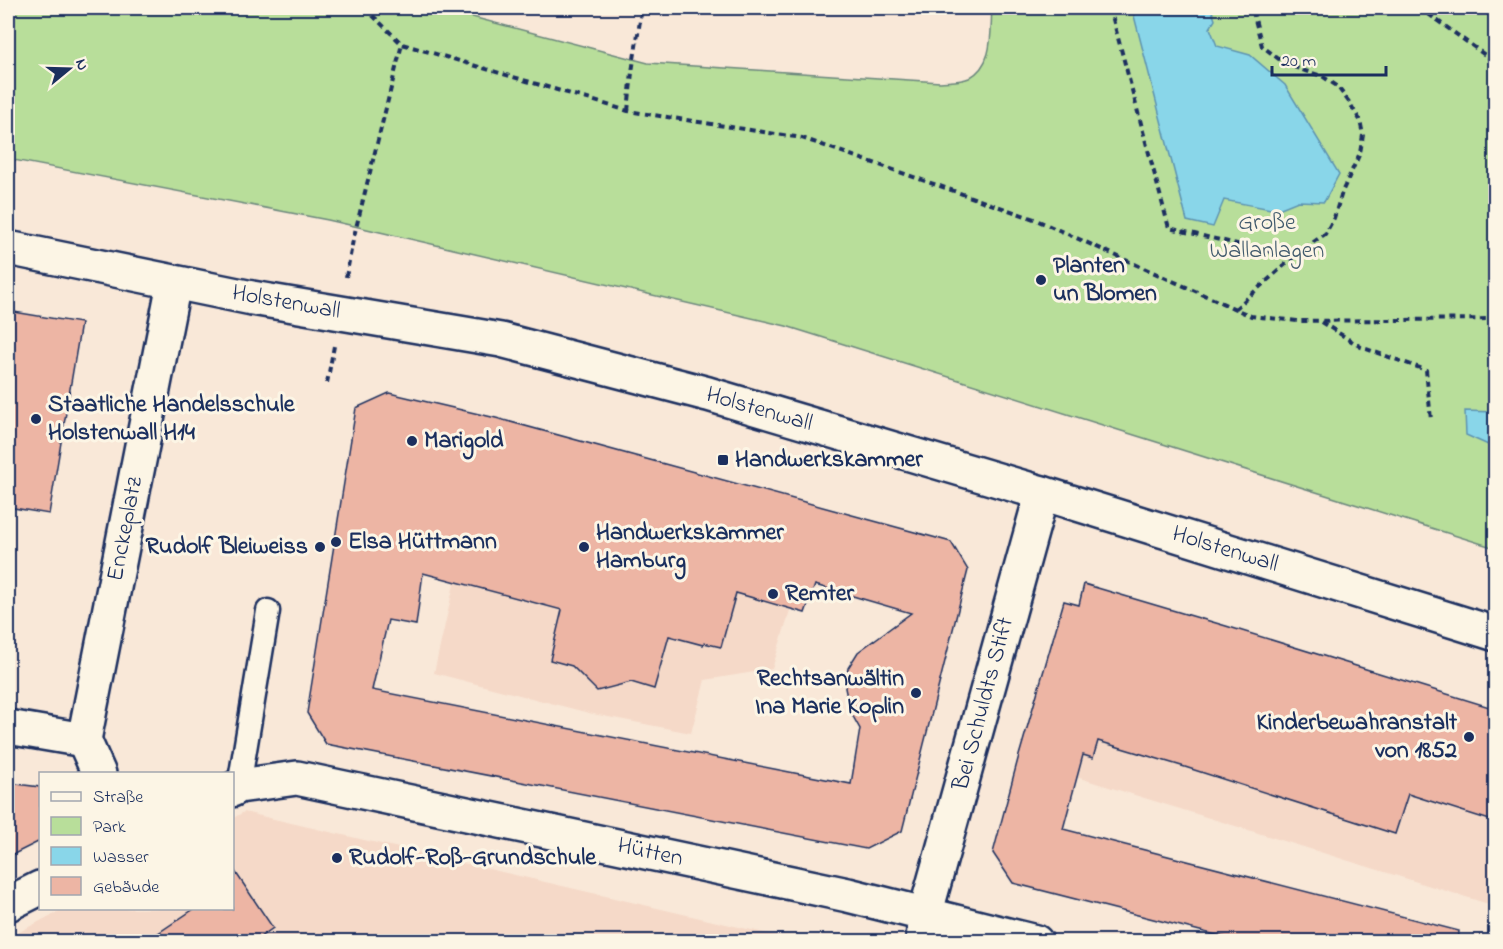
<svg xmlns="http://www.w3.org/2000/svg" width="1503" height="949" font-family="'Indie Flower',sans-serif">
<rect width="100%" height="100%" fill="#f9e8d8"/>
<filter id="ink" filterUnits="userSpaceOnUse"><feTurbulence type="fractalNoise" baseFrequency=".0167" numOctaves="2"/><feDisplacementMap in="SourceGraphic" scale="12" xChannelSelector="R" yChannelSelector="G"/><feConvolveMatrix kernelMatrix="1 2 1 2 8 2 1 2 1" color-interpolation-filters="sRGB"/></filter>
<g filter="url(#ink)">
<g fill="#f5d9c8">
<polygon points="496,418 822,506 772,669 705,680 691,733 593,714 434,673 474,496"/>
<polygon points="1084,584 1495,709 1495,906 1018,759 1064,601 1079,604"/>
<polygon points="244,812 799,941 8,942 8,938 63,909 232,908 233,818"/>
</g>
<path fill="#b8de9a" stroke="#6a867c" stroke-width="1.5" d="M 8,8 L 438,8 L 648,63 L 940,82 C 949,81 960,82 969,78 C 995,64 990,32 992,8 L 1495,8 L 1495,548 L 786,326 L 328,220 L 8,159 Z"/>
<g fill="#89d6e9" stroke="#5d93b1" stroke-width="1.5">
<polygon points="1132,8 1211,8 1215,20 1210,28 1217,46 1250,55 1285,85 1339,174 1324,202 1298,201 1276,210 1224,200 1213,227 1187,221"/>
<polygon points="1465,411 1495,412 1495,448 1466,435"/>
</g>
<g fill="#edb5a4" stroke="#1b2f5e" stroke-width="1.5" fill-rule="evenodd">
<polygon points="8,311 81,323 49,514 8,507"/>
<path d="M 389,393 L 496,418 L 951,542 L 968,570 L 902,831 L 866,849 L 326,744 L 307,713 L 356,408 ZM 423,573 L 562,610 L 550,660 L 572,666 L 597,691 L 631,682 L 654,689 L 669,636 L 703,645 L 704,643 L 721,647 L 736,593 L 805,613 L 815,585 L 911,613 L 858,652 L 848,668 L 845,688 L 850,711 L 860,729 L 851,784 L 372,690 L 388,620 L 416,625 Z"/>
<polygon points="1084,584 1226,626 1496,709 1496,822 1408,794 1395,834 1185,767 1098,741 1093,758 1083,755 1063,829 1459,931 1458,942 1243,942 1013,883 993,853 1018,759 1064,601 1079,605"/>
<polygon points="8,783 40,787 40,841 8,857"/>
<polygon points="232,867 273,928 253,942 145,942 194,909 232,909"/>
</g>
<g fill="none" stroke-linecap="round" stroke-linejoin="round">
<g stroke="#1b2f5e" stroke-width="27">
<polyline id="lane" points="239,786 268,611"/>
</g>
<g stroke="#1b2f5e" stroke-width="38">
<g id="street">
<polyline points="8,727 84,740"/>
<polyline points="84,740 174,283"/>
<polyline points="84,740 99,774"/>
<polyline points="232,790 239,786 297,778 848,895 1036,942"/>
<polyline points="8,904 40,888"/>
<polyline points="923,942 925,915 1042,493"/>
</g>
</g>
<g stroke="#1b2f5e" stroke-width="38">
<polyline id="secondary" points="8,248 252,298 501,340 708,394 1042,493 1496,634"/>
</g>
<g stroke="#1b2f5e" stroke-width="4" stroke-dasharray="6 4.5" stroke-linecap="butt">
<polyline points="365,8 402,44 628,111 802,138 1034,219 1251,316 1297,321 1496,319"/>
<polyline points="1110,8 1169,228 1271,252 1298,253 1325,234 1334,218 1342,192 1360,153 1363,135 1360,120 1349,102 1337,86 1322,76 1305,71 1284,63 1262,46 1252,8"/>
<polyline points="1420,8 1496,63"/>
<polyline points="628,111 632,72 642,8"/>
<polyline points="346,277 353,240 402,44"/>
<polyline points="1235,309 1297,254"/>
<polyline points="1321,322 1361,347 1426,370 1431,420"/>
<polyline points="327,383 334,346"/>
</g>
<use href="#lane" stroke="#fcf5e5" stroke-width="22"/>
<use href="#street" stroke="#fcf5e5" stroke-width="33"/>
<use href="#secondary" stroke="#fcf5e5" stroke-width="33"/>
</g>
</g>
<g fill="#1b2f5e" stroke="#fcf5e5" stroke-width="2">
<circle cx="1041" cy="280" r="6"/>
<circle cx="36" cy="419" r="6"/>
<circle cx="412" cy="441" r="6"/>
<rect x="717" y="454" width="12" height="12" rx="3"/>
<circle cx="336" cy="542" r="6"/>
<circle cx="320" cy="547" r="6"/>
<circle cx="584" cy="547" r="6"/>
<circle cx="773" cy="594" r="6"/>
<circle cx="916" cy="693" r="6"/>
<circle cx="1469" cy="737" r="6"/>
<circle cx="337" cy="858" r="6"/>
</g>
<g text-anchor="middle" dominant-baseline="central" stroke-width="6" stroke-linejoin="round" paint-order="stroke">
<g font-size="24" fill="#425b6d" stroke="#fcf5e5">
<text x="1267" y="223">Große<tspan x="1267" dy="28">Wallanlagen</tspan></text>
</g>
<g font-size="24" font-weight="bold" fill="#1b2f5e" stroke="#fcf5e5" text-anchor="start">
<text x="1053" y="266">Planten<tspan x="1053" dy="28">un Blomen</tspan></text>
<text x="48" y="405">Staatliche Handelsschule<tspan x="48" dy="28">Holstenwall H14</tspan></text>
<text x="424" y="441">Marigold</text>
<text x="735" y="460">Handwerkskammer</text>
<text x="596" y="533">Handwerkskammer<tspan x="596" dy="28">Hamburg</tspan></text>
<text x="348" y="542">Elsa Hüttmann</text>
<text x="308" y="547" text-anchor="end">Rudolf Bleiweiss</text>
<text x="785" y="594">Remter</text>
<text x="904" y="679" text-anchor="end">Rechtsanwältin<tspan x="904" dy="28">Ina Marie Koplin</tspan></text>
<text x="1457" y="723" text-anchor="end">Kinderbewahranstalt<tspan x="1457" dy="28">von 1852</tspan></text>
<text x="349" y="858">Rudolf-Roß-Grundschule</text>
</g>
<g font-size="24" fill="#1b2f5e" stroke="#fcf5e5">
<text transform="translate(286 303) rotate(10)">Holstenwall</text>
<text transform="translate(759 410) rotate(16)">Holstenwall</text>
<text transform="translate(126 529) rotate(-79)">Enckeplatz</text>
<text transform="translate(1225 550) rotate(17)">Holstenwall</text>
<text transform="translate(984 704) rotate(-75)">Bei Schuldts Stift</text>
<text transform="translate(650 853) rotate(12)">Hütten</text>
</g>
</g>
<rect width="1503" height="949" fill="none" stroke="#fcf5e5" stroke-width="30"/>
<rect x="15" y="15" width="1473" height="919" fill="none" stroke="#1b2f5e" stroke-width="2" filter="url(#ink)"/>
<rect x="39" y="772" width="195" height="138" fill="#fcf5e5" stroke="#a2a6af" stroke-width="1.5"/>
<rect x="51" y="792" width="30" height="9" fill="#fcf5e5" stroke="#a2a6af" stroke-width="1.5"/>
<text x="93" y="802" font-size="18" fill="#1b2f5e">Straße</text>
<rect x="51" y="817" width="30" height="18" fill="#b8de9a" stroke="#a2a6af" stroke-width="1.5"/>
<text x="93" y="832" font-size="18" fill="#1b2f5e">Park</text>
<rect x="51" y="847" width="30" height="18" fill="#89d6e9" stroke="#a2a6af" stroke-width="1.5"/>
<text x="93" y="862" font-size="18" fill="#1b2f5e">Wasser</text>
<rect x="51" y="877" width="30" height="18" fill="#edb5a4" stroke="#a2a6af" stroke-width="1.5"/>
<text x="93" y="892" font-size="18" fill="#1b2f5e">Gebäude</text>
<g transform="translate(69 69) rotate(71)" stroke="#fcf5e5" stroke-width="4.5" paint-order="stroke">
<path d="M0-4.5L10 22L0 15L-10 22Z" fill="#1b2f5e"/>
<text y="-9" font-size="16" font-weight="bold" text-anchor="middle" fill="#1b2f5e">N</text>
</g>
<path d="M1272 66v9h114v-9" fill="none" stroke="#1b2f5e" stroke-width="3"/>
<text x="1281" y="66" font-size="18" fill="#1b2f5e" stroke="#fcf5e5" stroke-width="4.5" paint-order="stroke">20 m</text>
</svg>
